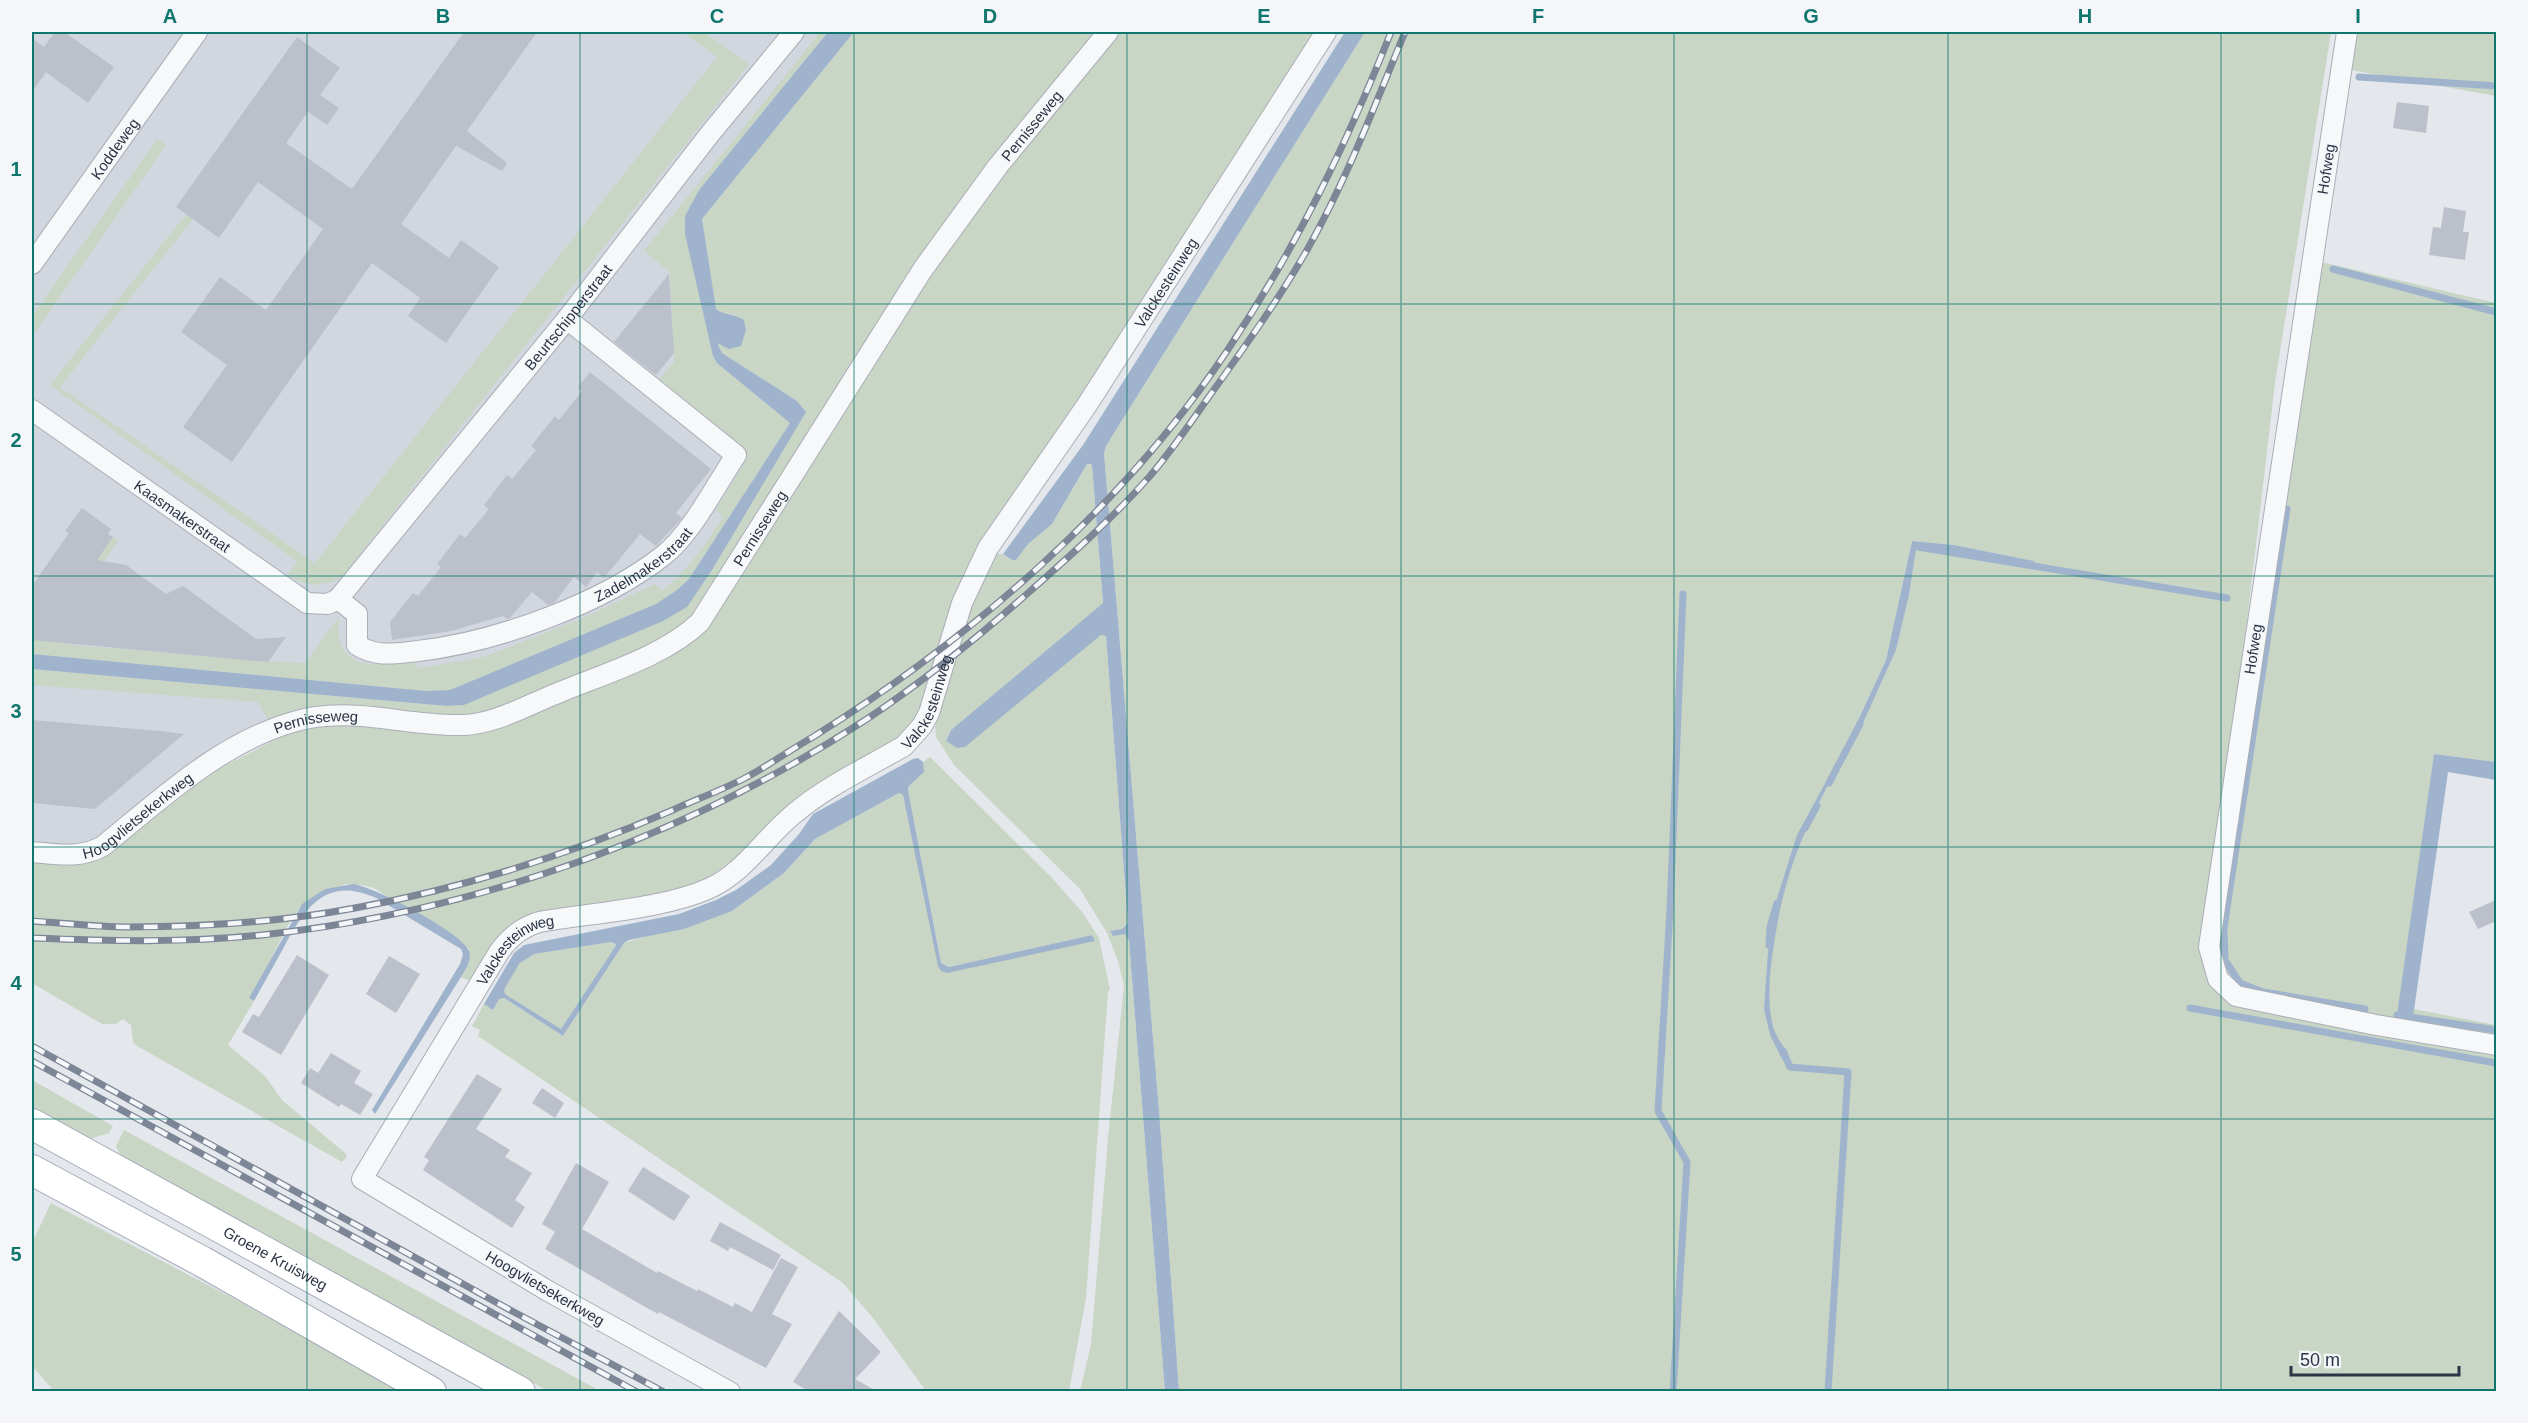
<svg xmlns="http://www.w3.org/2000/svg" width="2528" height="1423" font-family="Arial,sans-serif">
<rect width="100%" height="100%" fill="#e4e7ec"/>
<polygon fill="#d2d6de" points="32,32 828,32 699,190 806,436 691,620 473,717 314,706 273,718 204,756 99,839 79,846 32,842"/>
<g fill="#c9d6c5" fill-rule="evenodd">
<path d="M 683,32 L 704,32 L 749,64 L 341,578 C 320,587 306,588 288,574 L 298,562 L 50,385 L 186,214 L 193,219 L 60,387 L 315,563 L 717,57 Z"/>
<path d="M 820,32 L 828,32 L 699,190 L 685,216 L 713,356 L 717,363 L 790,423 L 689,579 L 677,590 L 656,604 L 450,690 L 426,691 L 32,654 L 32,638 L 39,641 L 113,537 L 118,541 L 49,639 C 75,648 107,647 135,650 C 192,655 248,661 305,663 L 339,617 C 339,625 338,637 341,645 C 354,673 390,663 414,661 L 419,668 L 484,657 L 583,618 L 655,584 L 662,591 C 688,571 705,545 723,517 L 716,510 L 748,457 L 654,385 L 674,362 L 670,272 L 644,251 Z"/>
<polygon points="854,32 1099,32 994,164 690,623 653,645 522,703 455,719 354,707 314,706 268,720 258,702 32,685 32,669 447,706 464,705 686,607 712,570 805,412 797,401 722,353 717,342 735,314 721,313 716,309 702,219"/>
<polygon points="1115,32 1317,32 1012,502 925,705 911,726 901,736 704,881 667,894 552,912 472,982 461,977 469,962 469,949 374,888 362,885 345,884 302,904 289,923 251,999 254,1001 228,1045 265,1076 282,1100 345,1153 347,1157 342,1162 137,1046 133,1042 131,1025 123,1019 116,1024 102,1024 32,983 32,860 76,864 100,858 201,778 282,736 323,722 452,734 686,642 961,227"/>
<path d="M 1365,32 L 2331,32 L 2275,383 L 2247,621 L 2202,956 L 2212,988 L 2234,1004 L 2496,1052 L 2496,1391 L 1179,1391 L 1159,1110 L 1104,453 L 1106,446 ZM 1912,541 L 1954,545 L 2034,561 L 1952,551 L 1915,549 L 1909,595 L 1896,650 L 1859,731 L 1854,729 L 1886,660 Z"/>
<polygon points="2357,32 2496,32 2496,96 2351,70"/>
<polygon points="157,139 166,145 32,337 32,316"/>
<path d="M 2317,261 L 2496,303 L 2496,762 L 2434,754 L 2413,1017 L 2414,1009 L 2496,1025 L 2496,1040 L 2252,998 C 2230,983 2219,973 2216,945 Z"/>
<polygon points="1087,464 1092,465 1103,603 951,730 946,741 957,748 1101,634 1106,636 1128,923 1122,929 1110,931 1125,934 1129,941 1165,1391 1080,1391 1091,1345 1108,1138 1124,986 1118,961 1107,933 1080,889 954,765 936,737 935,726 970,602 993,554 1003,554 1012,560 1016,559 1028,544 1052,524"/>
<path d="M 930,757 L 1051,877 L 1083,913 L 1099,938 L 1110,990 L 1108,991 L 1086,1298 L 1069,1391 L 926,1391 L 873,1318 L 843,1283 L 478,1036 L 480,1030 L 472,1026 L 484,1004 L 493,1010 L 499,999 L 504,998 L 563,1036 L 624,943 L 732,911 L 784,873 L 815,839 L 899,793 L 903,795 L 941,971 L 1094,940 L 1092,935 L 949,967 L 941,963 L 908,790 C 912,778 926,776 923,762 Z"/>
<polygon points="611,942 616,944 615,947 561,1029 505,994 503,990 519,964 534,954"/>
<polygon points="32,1080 113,1126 109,1133 86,1140 32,1110"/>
<polygon points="124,1130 600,1391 548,1391 122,1159 116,1146"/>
<polygon points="51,1203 225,1294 402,1391 54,1391 32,1366 32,1243"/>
</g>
<g fill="#9fb4cc" fill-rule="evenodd">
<path d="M 828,32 L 854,32 L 702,219 L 716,309 C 724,315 735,314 744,320 L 746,330 L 741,346 L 729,349 L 717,343 L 722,353 L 797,401 L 806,412 L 712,570 L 687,607 L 663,621 L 464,705 L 447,706 L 32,669 L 32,654 L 426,691 L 450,690 L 656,604 L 677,590 L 689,579 L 790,423 L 717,363 L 713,356 L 685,234 L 685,216 L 699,190 Z"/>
<polygon points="1345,32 1365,32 1106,446 1104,453 1159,1110 1179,1391 1165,1391 1129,941 1125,934 1113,936 1110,931 1122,929 1128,923 1106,636 1101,635 965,747 957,748 946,741 951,730 1103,603 1092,465 1090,464 1087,464 1052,524 1028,544 1016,560 1012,560 1003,554 1083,445"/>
<polygon points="1912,541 1954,545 2034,561 2033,565 1952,551 1916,549 1909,595 1896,650 1859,732 1854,729 1886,660"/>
<polygon points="2434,754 2496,762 2496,780 2448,772 2413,1017 2397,1015"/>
<path d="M 918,758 L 923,762 L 924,772 L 909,786 L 908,790 L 941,963 L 949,967 L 1092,935 L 1095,941 L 947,973 L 941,971 L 938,966 L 903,795 L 899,793 L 815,839 L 784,873 L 732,911 L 684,929 L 629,940 L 624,943 L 563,1036 L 504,998 L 499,999 L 493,1010 L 484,1004 L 514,953 L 524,945 L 679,914 L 716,900 L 736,890 L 771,865 L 799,834 L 813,814 L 913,759 ZM 611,942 L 616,944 L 615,947 L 561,1029 L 505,994 L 504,990 L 519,964 L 534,954 Z"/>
<path d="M 1833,776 C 1801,835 1784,877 1774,944 C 1770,969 1767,996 1772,1022 C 1774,1034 1782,1044 1788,1054 L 1783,1061 L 1770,1035 L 1764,1009 L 1769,937 L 1778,895 L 1797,835 L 1828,778 Z"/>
<path d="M 353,884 C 373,886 463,933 469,951 C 472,961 465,970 461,977 L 375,1114 L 372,1110 L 460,964 L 463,954 L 461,949 L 378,899 C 327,875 306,906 284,947 C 274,965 264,983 254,1001 L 249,998 L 302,904 L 325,889 Z"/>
</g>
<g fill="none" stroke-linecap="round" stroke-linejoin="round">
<g stroke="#9fb4cc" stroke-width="7">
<polyline points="2359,77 2496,86"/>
<polyline points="2333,269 2496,312"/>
<polyline points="2287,509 2224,928 2225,960 2240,983 2263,992 2365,1009"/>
<polyline points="1918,547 2227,598"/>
<polyline points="1829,783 1860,724"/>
<polyline points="1805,828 1817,806"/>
<polyline points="1769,945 1770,927 1777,903"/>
<polyline points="2190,1008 2496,1063"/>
<polyline points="2397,1015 2496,1030"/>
<polyline points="1783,1051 1790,1067 1848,1072 1828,1392"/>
<polyline points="1673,1392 1687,1162 1658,1111 1670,910 1683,594"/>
</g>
</g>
<g fill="#bbc0ca">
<polygon points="55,32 64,32 114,67 88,103 46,72 32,92 32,38 44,47"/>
<polygon points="464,32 537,32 467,131 507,163 502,171 456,146 401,224 449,258 461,240 499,267 446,343 408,316 420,298 372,263 232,462 183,427 227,365 181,332 220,277 266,310 323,229 258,182 219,238 176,207 297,37 340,68 320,95 339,108 327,125 308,112 286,143 352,189"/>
<polygon points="2397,102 2429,106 2426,133 2393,128"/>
<polygon points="2444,207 2466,211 2463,232 2469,232 2465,260 2429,255 2433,227 2441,228"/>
<polygon points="669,274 674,353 656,375 614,342"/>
<polygon points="590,372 711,469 676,513 682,518 656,546 640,534 604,578 597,572 586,587 574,577 555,602 548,605 532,592 510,618 507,619 503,616 451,631 392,640 390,622 413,593 418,596 441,567 437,564 460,534 465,538 489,509 484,505 507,475 512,479 536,450 531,446 555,416 559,420 582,391 578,387"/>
<polygon points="82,508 111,529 108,534 113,537 97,560 126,565 166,594 183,586 256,639 286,637 268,662 32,640 32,586 69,533 65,531"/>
<polygon points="32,720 160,731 184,734 95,809 32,803"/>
<polygon points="2496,900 2496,921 2478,929 2469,912"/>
<polygon points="297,955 329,975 281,1055 242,1032 253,1014 259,1017"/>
<polygon points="389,956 420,974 396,1013 366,994"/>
<polygon points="331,1053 361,1071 354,1083 373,1094 360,1115 341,1104 339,1107 301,1083 310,1068 318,1073"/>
<polygon points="477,1074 502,1089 476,1129 510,1150 505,1157 532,1173 515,1200 525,1207 512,1228 423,1170 429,1160 424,1157"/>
<polygon points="542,1088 564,1103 555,1118 532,1103"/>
<polygon points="576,1163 609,1182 582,1229 657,1273 658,1271 697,1291 698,1289 733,1307 735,1303 752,1312 781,1258 798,1267 772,1314 792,1324 766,1368 659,1312 658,1314 640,1304 545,1249 555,1232 542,1224"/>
<polygon points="643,1167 690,1196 674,1221 628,1191"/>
<polygon points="720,1222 781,1255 773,1270 730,1247 728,1251 710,1241"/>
<polygon points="839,1311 881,1352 855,1379 878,1392 810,1392 793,1382"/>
</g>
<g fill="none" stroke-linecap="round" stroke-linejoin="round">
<g stroke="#a9aeb7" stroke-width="22">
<g id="street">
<polyline points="2347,32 2209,947 2218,979 2236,996 2376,1025 2496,1045"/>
<path id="s1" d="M 32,264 L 197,32"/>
<path id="s2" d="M 32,410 L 307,603 L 328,604 L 338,599 L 567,319 L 709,135 L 794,32"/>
<path id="s3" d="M 338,599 L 357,614 L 357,645 C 377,658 396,653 418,651 C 496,642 602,604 664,555 C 691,534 716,485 736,455 L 567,319"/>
<path id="s4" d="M 32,852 C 57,854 80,859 103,846 C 161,799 220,743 293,722 C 349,705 403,726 460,725 C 494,725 527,705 558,693 C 603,674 665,656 700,622 L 923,269 L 998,166 L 1108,32"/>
<path id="s5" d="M 730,1392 L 548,1291 L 362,1179 L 499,952 C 510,937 521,928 539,922 C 590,913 664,909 710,888 C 745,872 765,837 795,813 C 827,786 868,767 904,746 L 922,726 L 929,713 L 962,603 L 988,548 L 1087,405 L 1326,32"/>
</g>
</g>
<g stroke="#a3abb8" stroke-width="32">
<g id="primary">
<path id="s6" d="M 32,1124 L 520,1392"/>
<polyline points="32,1170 203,1262 431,1392"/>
</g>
</g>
<use href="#street" stroke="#f7f8fa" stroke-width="20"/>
<use href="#primary" stroke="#fff" stroke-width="30"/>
<g stroke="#7d8696" stroke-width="7">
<g id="rail">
<path d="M 32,921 C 63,923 96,927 128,927 C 203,927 281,922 355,908 C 465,888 570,854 673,810 C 697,799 722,790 745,778 C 768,766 790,750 813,737 C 972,638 1122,508 1227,351 C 1296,248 1346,146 1391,32"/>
<path d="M 32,938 C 109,941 185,943 262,935 C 476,912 687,836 867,719 C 924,681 977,638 1028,593 C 1070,556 1113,518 1150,476 C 1173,449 1193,419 1213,391 C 1246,345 1279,299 1307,250 C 1346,181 1375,105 1405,32"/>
<polyline points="32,1046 512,1311 664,1392"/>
<polyline points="32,1061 637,1392"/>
</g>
</g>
<use href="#rail" stroke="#f4f6f9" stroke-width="4.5" stroke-dasharray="14" stroke-linecap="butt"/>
</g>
<path fill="none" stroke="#0f766e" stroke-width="1.5" stroke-opacity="0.55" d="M 307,32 L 307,1392M 580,32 L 580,1392M 854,32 L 854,1392M 1127,32 L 1127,1392M 1401,32 L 1401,1392M 1674,32 L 1674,1392M 1948,32 L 1948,1392M 2221,32 L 2221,1392M 32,304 L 2496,304M 32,576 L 2496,576M 32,847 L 2496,847M 32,1119 L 2496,1119"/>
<g text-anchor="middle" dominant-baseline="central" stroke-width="4.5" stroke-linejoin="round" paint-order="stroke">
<g font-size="15" fill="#2b3445" stroke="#f4f6f9">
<text stroke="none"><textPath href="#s4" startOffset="1330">Pernisseweg</textPath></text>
<text stroke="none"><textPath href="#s1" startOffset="142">Koddeweg</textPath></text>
<text transform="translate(2326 169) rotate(-81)">Hofweg</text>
<text stroke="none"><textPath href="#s5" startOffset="1695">Valckesteinweg</textPath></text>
<text stroke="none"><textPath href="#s2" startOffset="732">Beurtschipperstraat</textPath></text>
<text stroke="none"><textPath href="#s2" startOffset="184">Kaasmakerstraat</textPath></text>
<text stroke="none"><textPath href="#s4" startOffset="844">Pernisseweg</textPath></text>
<text stroke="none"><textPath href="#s3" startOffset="362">Zadelmakerstraat</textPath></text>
<text transform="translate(2253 649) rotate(-81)">Hofweg</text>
<text stroke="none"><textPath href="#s5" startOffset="1209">Valckesteinweg</textPath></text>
<text stroke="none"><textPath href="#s4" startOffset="324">Pernisseweg</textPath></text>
<text stroke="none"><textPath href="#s4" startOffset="118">Hoogvlietsekerkweg</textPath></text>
<text stroke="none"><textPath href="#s5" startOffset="705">Valckesteinweg</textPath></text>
<text stroke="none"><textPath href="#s6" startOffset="278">Groene Kruisweg</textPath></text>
<text transform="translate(545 1288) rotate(30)">Hoogvlietsekerkweg</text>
</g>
</g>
<rect width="2528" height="1423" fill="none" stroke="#f4f6f9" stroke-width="66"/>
<path d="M2291 1366v9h168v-9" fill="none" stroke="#2b3445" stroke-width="3"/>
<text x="2300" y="1366" font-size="18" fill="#2b3445" stroke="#f4f6f9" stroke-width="4.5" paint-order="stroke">50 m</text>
<rect x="33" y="33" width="2462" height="1357" fill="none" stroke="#0f766e" stroke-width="2"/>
<g font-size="20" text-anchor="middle" font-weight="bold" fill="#0f766e">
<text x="170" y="23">A</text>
<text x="443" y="23">B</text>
<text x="717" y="23">C</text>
<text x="990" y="23">D</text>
<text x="1264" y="23">E</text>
<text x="1538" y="23">F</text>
<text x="1811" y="23">G</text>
<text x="2085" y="23">H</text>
<text x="2358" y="23">I</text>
<text x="16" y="176">1</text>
<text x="16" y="447">2</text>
<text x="16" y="718">3</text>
<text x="16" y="990">4</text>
<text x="16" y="1261">5</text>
</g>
</svg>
